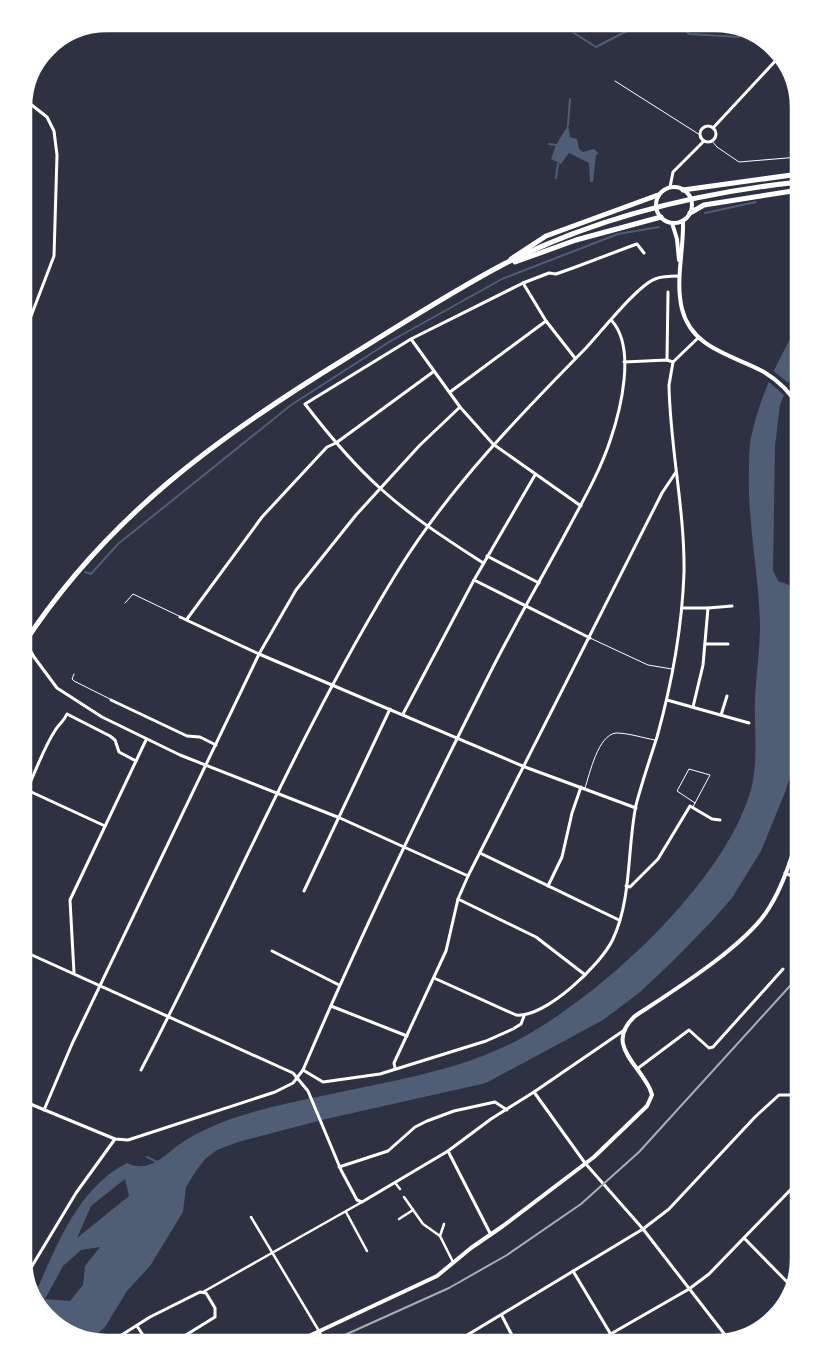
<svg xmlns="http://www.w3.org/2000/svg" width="822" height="1366" font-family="'Exo 2',sans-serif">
<rect width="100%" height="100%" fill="#2d3142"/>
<g fill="#4f5d75" fill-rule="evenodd">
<polygon points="568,125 570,137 577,139 579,149 583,152 594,149 599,154 596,155 593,182 590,182 589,163 569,153 561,164 551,159 556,145"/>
<path d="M 799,324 L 799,356 L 780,405 L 775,446 L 773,570 L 778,581 L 792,586 L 799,600 L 798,751 L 786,790 L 761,851 L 732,898 L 712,921 L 670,964 L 639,993 L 603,1020 L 486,1083 L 326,1119 L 238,1142 L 217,1150 L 205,1159 L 196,1171 L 186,1187 L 183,1212 L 150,1266 L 127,1291 L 105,1327 L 91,1340 L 60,1329 L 34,1299 L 34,1296 C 56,1248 77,1188 127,1163 C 152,1175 167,1151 186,1140 C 226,1115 276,1106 322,1096 C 385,1082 456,1072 514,1042 C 598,999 722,885 750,793 C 759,763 754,730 755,700 C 756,675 760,650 760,625 C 759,573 747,522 749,469 C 749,459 749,448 751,438 C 759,398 778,359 799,324 ZM 125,1179 L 129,1196 L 77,1238 L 91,1206 ZM 100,1247 L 85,1266 L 83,1285 L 70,1301 L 45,1299 L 63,1266 L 81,1250 Z"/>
</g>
<polygon fill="#2d3142" points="771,369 791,385 786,397 767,380"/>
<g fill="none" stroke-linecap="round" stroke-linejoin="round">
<g stroke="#4f5d75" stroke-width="2">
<polyline points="679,23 689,34 739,37 745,31"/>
<polyline points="562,24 567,27"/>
<polyline points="574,33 596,47 627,31 679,23"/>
<polyline points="568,125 570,99"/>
<polyline points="549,144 556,145"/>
<polyline points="556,178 558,164"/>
<polyline points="705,213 756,202"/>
<polyline points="85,572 91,574 118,544 291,405 389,342 502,279 618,234 659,227"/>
<polyline points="147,1157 159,1163"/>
</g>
<g stroke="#fff" stroke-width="1">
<polyline points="615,81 700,135"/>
<polyline points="712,141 717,147 739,162 799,157"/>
<polyline points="125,603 133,594 179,616"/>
<polyline points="590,638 648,665 672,669"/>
<polyline points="74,674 72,679 74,681 110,699"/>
<path d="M 585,788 C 590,773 598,735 616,733 C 629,733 643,738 655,740"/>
<polyline points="693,807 695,803 710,775 689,769 677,791 695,803"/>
</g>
<g stroke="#fff" stroke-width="2.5">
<polyline points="396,1184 400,1189"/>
<polyline points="404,1197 423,1224 440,1236"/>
<polyline points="346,1212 367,1251"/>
<polyline points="251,1217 319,1331"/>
<polyline points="399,1219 413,1210"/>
<polyline points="444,1224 440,1236 453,1262"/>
<polyline points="203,1292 362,1202"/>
</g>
<g stroke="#fff" stroke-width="3">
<circle cx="708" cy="134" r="8"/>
<polyline points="713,128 779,57"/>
<polyline points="670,187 673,172 704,141"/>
<polyline points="523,283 546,321 575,358"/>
<polyline points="23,337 54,256 57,155 54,131 47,117 24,99"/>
<polyline points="411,339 460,407 493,444 581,506"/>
<polyline points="667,360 668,292"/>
<polyline points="624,362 667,360 673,362"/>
<polyline points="450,392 546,321"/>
<polyline points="487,556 539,583"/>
<path d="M 483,563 C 448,540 413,518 381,489 C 353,464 328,434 305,404 L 411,339 L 523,283 L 549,273 L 556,274 L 573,268 L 634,245 L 637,244 L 644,253"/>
<polyline points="474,580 590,638"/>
<polyline points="682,608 708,608 703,665 693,707"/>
<polyline points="708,608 732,606"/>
<polyline points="180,617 259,654 525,767 636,808"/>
<polyline points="187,619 262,517 327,447 336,443 433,372"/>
<polyline points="23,637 34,657 57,688 102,717 180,755 340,818 468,876"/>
<polyline points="705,644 728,644"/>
<polyline points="111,700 187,736 200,737 216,745"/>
<polyline points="667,700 749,723"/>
<polyline points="403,714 474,580 535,475"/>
<polyline points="721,715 727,696"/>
<path d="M 105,826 L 27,790 C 36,770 44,747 56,729 C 60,723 64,721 67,714 L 110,736 L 115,740 L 119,752 L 136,761"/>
<polyline points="480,853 619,920"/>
<polyline points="789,863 799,868"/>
<polyline points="785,873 799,879"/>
<polyline points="548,886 562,857 572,813 581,787"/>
<polyline points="626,886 630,887 658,859 690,806 712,819 720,820"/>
<polyline points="304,891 390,709"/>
<polyline points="458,899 536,937 584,974"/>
<polyline points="23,951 293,1073 308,1091 341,1170 357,1200 362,1202 448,1151 491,1119 534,1092 623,1031"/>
<polyline points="272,951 339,985"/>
<polyline points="799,969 799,954"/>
<polyline points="74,973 70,900 146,740"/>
<path d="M 434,978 L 516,1015 C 545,1018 601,965 613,939 C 632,898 627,849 636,805 C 642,782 650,759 657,737 C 672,683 682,628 684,573 C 685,510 670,448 669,385 L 673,362 L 698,338"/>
<polyline points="331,1006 407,1036"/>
<polyline points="395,1068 394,1063 446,951 458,899 468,876 662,493 676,472"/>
<polyline points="637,1069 689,1030 709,1048 713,1047 783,969"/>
<path d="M 141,1070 C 228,904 300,729 399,569 C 450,487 519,416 586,348 C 601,332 637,286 655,279 C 662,276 671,276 679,276"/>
<polyline points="303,1070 323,1082 380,1074 486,1041 513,1029 521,1024 524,1016"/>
<polyline points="534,1092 585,1163 643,1229 729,1340"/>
<path d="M 23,1101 L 115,1139 L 128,1140 L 275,1092 L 293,1083 L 303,1070 C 360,936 424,803 490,673 C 515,623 543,576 569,527 C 584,499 600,471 610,441 C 621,409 636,348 612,321"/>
<polyline points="44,1110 72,1044 259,654 296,590 356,515 420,445 460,407"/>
<polyline points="448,1151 491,1235"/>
<polyline points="339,1167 388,1151 415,1127 427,1121 454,1111 495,1102 507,1110"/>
<polyline points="744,1238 791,1286"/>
<polyline points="573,1271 616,1343"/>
<polyline points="26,1276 76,1193 115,1139"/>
<polyline points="502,1316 516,1343"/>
<polyline points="137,1326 148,1343"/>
<polyline points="319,1331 324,1343"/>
<polyline points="109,1343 150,1317 200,1292 206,1293 215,1308 215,1317 173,1343"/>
<polyline points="454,1343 643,1229 669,1209 755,1117 779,1095 790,1095 799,1104"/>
<polyline points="595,1343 689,1289 709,1274 799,1181"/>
</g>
<g stroke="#fff" stroke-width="4">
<circle cx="674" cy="205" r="18"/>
<path d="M 683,221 C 684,250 675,280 682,309 C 692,349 733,355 764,372 C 779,381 790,392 799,407"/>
<polyline points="672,223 677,239 679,260"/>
<path d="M 294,1343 L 437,1276 L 471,1248 L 503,1226 L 594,1157 L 647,1106 L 652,1095 L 650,1089 C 637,1062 605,1044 635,1016 C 673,991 747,945 769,908 C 783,886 791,859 799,834"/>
</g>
<g stroke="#fff" stroke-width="5">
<polyline points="683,190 799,174"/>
<polyline points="690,213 704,205 799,190"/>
<polyline points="511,259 546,236 658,195"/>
<polyline points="515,262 576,240 661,217"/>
<path d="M 23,645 C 107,516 219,436 348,357 C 400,325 451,292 504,264 C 597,217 697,193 799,182"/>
</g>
<polyline stroke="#abadb3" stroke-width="2" points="327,1343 449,1288 507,1255 581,1204 639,1152 799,976"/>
</g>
<path d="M0 0H822V1366H0ZM107 31H715A76 76 0 0 1 791 107V1259A76 76 0 0 1 715 1335H107A76 76 0 0 1 31 1259V107A76 76 0 0 1 107 31Z" fill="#fff" fill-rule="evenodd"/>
<path fill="none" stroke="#fff" stroke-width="2.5" d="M107 31H715A76 76 0 0 1 791 107V1259A76 76 0 0 1 715 1335H107A76 76 0 0 1 31 1259V107A76 76 0 0 1 107 31Z"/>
</svg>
